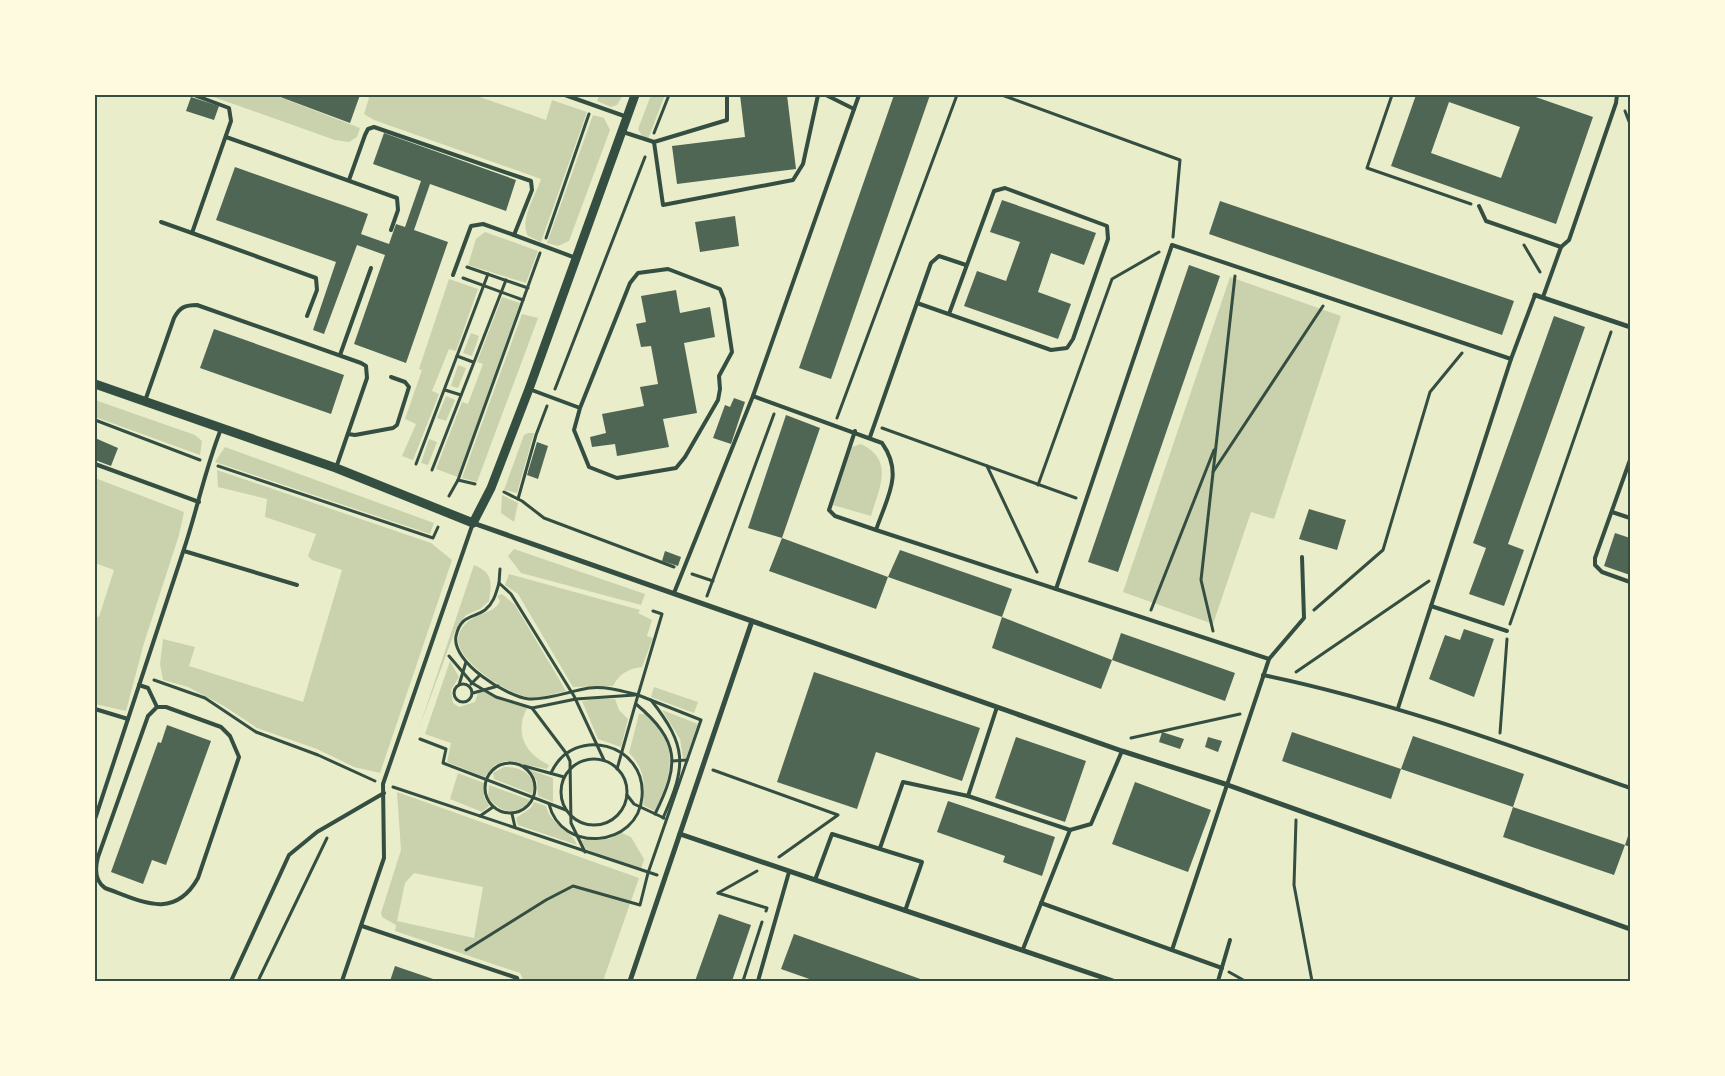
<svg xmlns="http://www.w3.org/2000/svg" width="1725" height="1076" font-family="'Libre Baskerville',serif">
<rect width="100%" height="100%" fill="#e9edc9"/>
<g fill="#cad2ad" fill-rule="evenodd">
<polygon points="208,95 274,95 360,128 357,137 349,142 335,140"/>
<path d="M 363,95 L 474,95 L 546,120 L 552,100 L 587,112 L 541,242 L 528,236 C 519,220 536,195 541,179 L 374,120 L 364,114 L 369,98 Z"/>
<polygon points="599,95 623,95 617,105 611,107 597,101"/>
<polygon points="651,95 665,95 648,139 642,136 638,129"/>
<polygon points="593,115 604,118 610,130 569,241 558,246 547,243"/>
<polygon points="485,232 538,251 526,283 468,265 476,239"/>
<polygon points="1230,277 1341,316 1274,519 1251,512 1213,624 1123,592"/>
<polygon points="449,279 478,289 456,351 449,349 432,391 439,394 413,460 402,456 416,424 405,419 422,370 419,369"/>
<polygon points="502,297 520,303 458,477 436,469 462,402 468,404 483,364 477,362"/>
<polygon points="522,314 538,318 477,482 462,478"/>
<polygon points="471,333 479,336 472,356 463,353"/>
<polygon points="458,365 466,368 458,388 451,386"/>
<polygon points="446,396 455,400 446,421 437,418"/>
<polygon points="95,400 195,435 202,441 200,455 95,417"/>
<polygon points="528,433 534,433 517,493 504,490 524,435"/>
<polygon points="429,439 437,442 428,465 421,463"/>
<path d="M 861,444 C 895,460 879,488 871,516 L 833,505 L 852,447 Z"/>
<polygon points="225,447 434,523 430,534 215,462"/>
<polygon points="217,470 431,543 452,560 380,773 354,767 317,749 257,728 224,706 188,687 163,680 160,664 163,639 195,647 189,666 303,702 342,570 312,560 308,556 316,534 265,517 267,499 218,487"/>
<polygon points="95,478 184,512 179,535 144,643 126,711 95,704 95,616 99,617 114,570 95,563"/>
<polygon points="502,495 518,503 514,522 501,513"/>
<polygon points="514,549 645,594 641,605 521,573 508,556"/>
<path d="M 474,565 C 493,573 492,582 489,601 L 480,609 L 466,615 L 455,631 L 419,728 Z"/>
<path d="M 509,574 L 640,610 L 638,613 L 652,620 L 647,636 L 653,638 L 642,667 C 628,669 620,673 613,686 L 573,687 L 518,594 L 505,585 Z"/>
<path d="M 502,594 L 515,605 L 566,691 C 555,693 540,699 528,697 C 507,694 450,658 459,634 C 469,610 492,618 500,601 L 497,596 Z"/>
<path d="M 450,661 L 459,677 L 451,690 L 453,703 L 459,707 L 475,702 L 478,693 L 483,691 L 527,708 C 514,733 525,754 549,765 L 547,769 L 506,761 L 495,765 L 485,777 L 447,762 L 451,743 L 425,734 Z"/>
<polygon points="654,687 698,702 694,713 651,697"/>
<polygon points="596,699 615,699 619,710 628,719 621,747 598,739 582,701"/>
<polygon points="662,710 698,724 686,758 683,758 680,739"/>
<path d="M 639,714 L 645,714 C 680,745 673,772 655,811 L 643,805 C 646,785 644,767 629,753 Z"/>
<path d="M 504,767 C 520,766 538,775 532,794 L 494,779 L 493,773 Z"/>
<polygon points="530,770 553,778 553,802 538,796 537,781"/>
<polygon points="458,773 484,783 484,797 489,806 482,812 450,799"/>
<path d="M 489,785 L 530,800 C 517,817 500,813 488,797 Z"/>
<path d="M 397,792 L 639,878 L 603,981 L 524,981 L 520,973 L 395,931 L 396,925 L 382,917 L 381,913 L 401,850 ZM 414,873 L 483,887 L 474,938 L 397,921 L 405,883 Z"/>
<path d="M 534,802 L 546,806 C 550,825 571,829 577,845 L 518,825 L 516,818 L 531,808 Z"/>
<polygon points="622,833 631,837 644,859 641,869 586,849 581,840 609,839"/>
</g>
<g fill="#4f6655" fill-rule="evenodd">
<polygon points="275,95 360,95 350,123"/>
<polygon points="740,95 787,95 796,169 677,184 672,146 745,137"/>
<polygon points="894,95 930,95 831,379 799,368"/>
<path d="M 1416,95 L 1530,95 L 1593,117 L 1556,224 L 1391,166 ZM 1449,102 L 1520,127 L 1501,178 L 1431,153 Z"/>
<polygon points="191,97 219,106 214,120 186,111"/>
<polygon points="384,133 516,180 506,211 430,184 414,230 448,242 406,363 354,344 385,255 357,245 324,334 313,330 336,262 216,220 235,167 368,214 361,234 389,244 396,224 405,227 421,181 373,164"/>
<polygon points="1002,200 1096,233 1084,265 1051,253 1038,292 1071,304 1058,339 964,306 977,271 1006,281 1020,242 990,232"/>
<polygon points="1220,201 1514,301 1502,335 1209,234"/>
<polygon points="735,216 739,246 700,252 695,222"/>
<polygon points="1189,265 1220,276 1118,572 1088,562"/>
<polygon points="676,290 680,313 710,307 715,337 684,343 697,413 663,419 669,447 617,456 615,444 592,447 590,437 606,433 602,414 644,406 640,387 658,384 651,346 641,347 636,324 646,322 641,296"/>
<polygon points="1554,316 1585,327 1508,544 1524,550 1504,606 1469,594 1486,548 1473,543"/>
<polygon points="214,329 344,375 331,414 200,368"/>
<polygon points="734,398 745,402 731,444 713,438 725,405 730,407"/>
<polygon points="786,415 820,428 782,538 888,577 876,609 769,571 782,538 748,528"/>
<polygon points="95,438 118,448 111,466 95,460"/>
<polygon points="537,442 548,446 538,479 527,475"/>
<polygon points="1309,509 1346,520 1337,550 1299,539"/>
<polygon points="1615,533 1630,538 1630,575 1604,566"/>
<polygon points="900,550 1012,589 1002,617 888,577"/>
<polygon points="665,551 681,557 678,566 662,561"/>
<polygon points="1002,617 1112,660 1101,689 992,648"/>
<polygon points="1464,629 1494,639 1474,697 1429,679 1445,635 1460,640"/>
<polygon points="1121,633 1235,673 1225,701 1112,660"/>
<polygon points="814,672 980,728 962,781 876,752 857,809 777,782"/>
<polygon points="167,725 211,741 166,865 152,860 143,884 111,872 158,742 161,743"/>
<polygon points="1162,732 1184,739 1180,749 1159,742"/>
<polygon points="1292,732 1401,769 1391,799 1282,761"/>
<polygon points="1413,736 1524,774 1513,807 1401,769"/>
<polygon points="1016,737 1086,761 1065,822 995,798"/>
<polygon points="1208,737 1222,741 1218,752 1205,747"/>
<polygon points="1135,782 1211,810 1188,872 1112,844"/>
<polygon points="948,801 1055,837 1042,876 1003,862 1005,856 937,832"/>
<polygon points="1513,807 1625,845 1630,830 1630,847 1625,845 1614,875 1503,837"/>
<polygon points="719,914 751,925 732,981 695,981"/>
<polygon points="794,934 926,981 815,981 781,969"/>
<polygon points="395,966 439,981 390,981"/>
</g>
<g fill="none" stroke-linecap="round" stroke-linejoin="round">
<g stroke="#344e41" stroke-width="3">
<polyline points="1002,95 1180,160 1173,237"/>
<polyline points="1392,95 1367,168 1471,204"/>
<polyline points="1625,111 1630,124"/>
<polyline points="654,133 669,95"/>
<polyline points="546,238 589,114"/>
<polyline points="1524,245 1540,272"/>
<polyline points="467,267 528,288"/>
<polyline points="463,278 523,300"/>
<polyline points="457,356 473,362"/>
<polyline points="555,389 645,157"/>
<polyline points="445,390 461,395"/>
<polyline points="837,418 957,95"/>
<polyline points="95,420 200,460"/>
<polyline points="882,428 1076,498"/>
<polyline points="416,464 488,274"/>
<polyline points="218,466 433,538 438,527"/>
<polyline points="987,466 1037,572"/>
<polyline points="432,470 506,280"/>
<polyline points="1213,472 1323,306"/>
<polyline points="458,480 475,484"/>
<polyline points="1038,485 1112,279 1159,252"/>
<polyline points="504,492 522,501 544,518 674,567"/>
<polyline points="449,496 458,480 540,253"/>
<polyline points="518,499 536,435 547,406"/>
<polyline points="500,569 499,583 511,594 574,696 604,760"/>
<polyline points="692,574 713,581"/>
<path d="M 499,583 C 496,593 494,603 485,610 C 473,619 461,614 456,636 C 451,662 507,697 529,699 C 548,700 570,691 589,688 C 606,686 622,691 638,695"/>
<polyline points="707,596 774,414"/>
<polyline points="1151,610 1214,450"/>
<polyline points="1314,610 1383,550 1430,392 1462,353"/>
<polyline points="1510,624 1611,332"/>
<polyline points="1213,631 1201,580 1235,276"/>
<polyline points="449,656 472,683 496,697 532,708 576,699 635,695"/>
<polyline points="1296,672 1429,581"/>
<polyline points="154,680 205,698 256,732 318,755 375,781"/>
<circle cx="463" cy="693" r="9"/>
<polyline points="471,684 480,675"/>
<polyline points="459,685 466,662"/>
<polyline points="473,693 498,686"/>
<path d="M 651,700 C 687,746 687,765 663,818"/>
<path d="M 636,704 C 680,741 680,764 655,814"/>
<polyline points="532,708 566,753 570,761 571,823 585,852"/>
<polyline points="1500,733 1507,639"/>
<polyline points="1131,738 1240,714"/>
<polyline points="420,739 446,749 443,763 566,810"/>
<circle cx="594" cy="792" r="33"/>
<polyline points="672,761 687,760"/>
<circle cx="510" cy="788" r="25"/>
<polyline points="524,766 564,777"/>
<polyline points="617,769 638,695"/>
<polyline points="713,770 838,815 779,857"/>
<polyline points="393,787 657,875"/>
<polyline points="627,795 634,804 664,818"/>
<path d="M 549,804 C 561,854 638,848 642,797 C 647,743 573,724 551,773"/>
<polyline points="512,814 515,827"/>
<polyline points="480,816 493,807"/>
<polyline points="1296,820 1294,885 1312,981"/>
<polyline points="718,893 757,871"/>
<polyline points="718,893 767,908 766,911"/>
<polyline points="466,950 546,900 573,886 640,905 648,873 701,720 638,695 662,614 653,611"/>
<polyline points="1229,972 1245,981"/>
<polyline points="258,981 327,838"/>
<polyline points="743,981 762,922"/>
</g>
<g stroke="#344e41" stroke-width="4">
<polyline points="565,95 627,117"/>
<polyline points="727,95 727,120 654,142 663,205 793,180 803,164 818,95"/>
<polyline points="826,95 854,109"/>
<polyline points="623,132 654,142"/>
<polyline points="226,137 397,198 398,210 391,230"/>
<polyline points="349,180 365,135 368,129 374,127 531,181 532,190 514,235 483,224 471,226 453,275"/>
<polyline points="1479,206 1486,221 1561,247"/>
<polyline points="161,222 192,233 231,121 229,108 194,95"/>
<polyline points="192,233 316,278 317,290 307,316"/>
<polyline points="514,235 576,258"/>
<polyline points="1543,297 1561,247 1569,240 1616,103 1617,95"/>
<polyline points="917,303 1051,350 1067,348 1073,339 1108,239 1107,226 1005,188 994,191 949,314"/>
<polyline points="340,355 371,268"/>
<polyline points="529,389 580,408 630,283 638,273 668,269 720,289 724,299 732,352 719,376 720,389 718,400 685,457 676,468 617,478 589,467 574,430 580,408"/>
<path d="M 753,396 L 882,443 C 904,474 887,497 876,530 L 1269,659 L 1172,950"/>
<path d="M 145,401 L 174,318 C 180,307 185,305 197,305 L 361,363 L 366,366 L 367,378 L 336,468"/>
<polyline points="855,431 829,510 835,516 876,530"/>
<polyline points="348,434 355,435 393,428 397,425 409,387 405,382 391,377"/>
<polyline points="870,437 931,263 939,256 966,265"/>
<polyline points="1630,460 1595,558 1595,565 1602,572 1630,582"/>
<polyline points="95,464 199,502"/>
<polyline points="1612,512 1630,518"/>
<polyline points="184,551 297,585"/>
<polyline points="1056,589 1172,245 1511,359"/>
<polyline points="674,593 753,396 859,95"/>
<polyline points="1431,606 1507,631"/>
<polyline points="1269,659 1304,618 1302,557"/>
<path d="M 1263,675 C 1389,701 1509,745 1630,788"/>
<polyline points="139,685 148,688 157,707"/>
<path d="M 157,707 L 166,707 L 221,727 L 230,736 L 239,757 L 198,878 C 174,921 141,901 105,888 C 95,881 95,868 98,857 L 148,716 Z"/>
<polyline points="1398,708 1511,359 1535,295"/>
<polyline points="95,709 128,719"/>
<polyline points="968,796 1070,830"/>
<path d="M 95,819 C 124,730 154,641 183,552 C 197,511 205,469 221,429"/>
<polyline points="880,848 903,782 968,796 997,707"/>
<polyline points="815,880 832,834 922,862 905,911"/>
<polyline points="1041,903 1222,968"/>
<polyline points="362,926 517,978 518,981"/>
<polyline points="1023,949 1070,830 1091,824 1122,751"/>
<polyline points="231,981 289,855 317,832 384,793"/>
<polyline points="342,981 384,858 383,784 473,523"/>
<polyline points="758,981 789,872"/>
<polyline points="1218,981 1230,940"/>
</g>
<g stroke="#344e41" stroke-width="5">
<polyline points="1535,295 1630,327"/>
<polyline points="473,523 1122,751 1225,784 1630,929"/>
<polyline points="680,834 1113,981"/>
<polyline points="630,981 752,621"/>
</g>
<polyline stroke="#344e41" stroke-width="9" points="95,384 336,468 473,523 491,488 529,389 635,95"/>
</g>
<rect width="1725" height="1076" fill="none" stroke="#fefae0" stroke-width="192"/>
<rect x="96" y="96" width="1533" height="884" fill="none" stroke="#344e41" stroke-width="2"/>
</svg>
